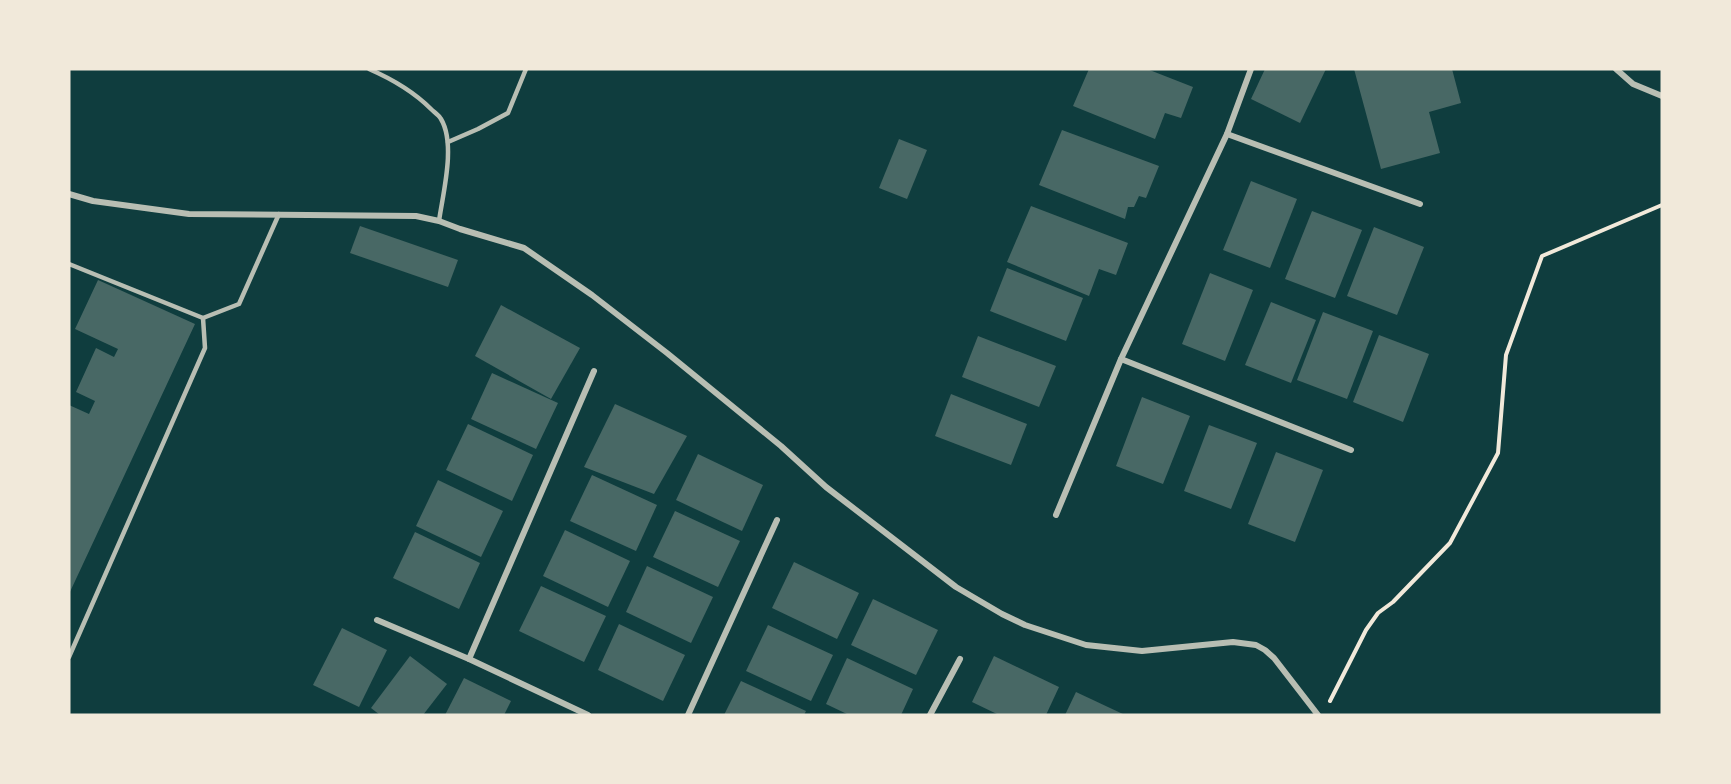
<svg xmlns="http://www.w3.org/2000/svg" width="1731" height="784" font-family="Figtree,sans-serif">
<rect width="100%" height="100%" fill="#0f3d3e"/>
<g fill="#486865">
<polygon points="1089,69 1147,69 1193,87 1181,118 1165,113 1155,139 1073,106"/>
<polygon points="1265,69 1326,69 1300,123 1251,99"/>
<polygon points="1354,69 1452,69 1461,103 1429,112 1440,153 1381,169"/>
<polygon points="1062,130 1159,166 1146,198 1139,196 1134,207 1128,207 1125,219 1039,185"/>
<polygon points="899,139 927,150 907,199 879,188"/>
<polygon points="1251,181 1297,199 1270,268 1223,250"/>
<polygon points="1031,206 1128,243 1116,275 1099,269 1089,296 1007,262"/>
<polygon points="1312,211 1362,230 1335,298 1285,279"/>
<polygon points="360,226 458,260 448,287 350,253"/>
<polygon points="1374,227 1424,247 1397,315 1347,296"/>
<polygon points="1007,268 1083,298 1066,341 990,311"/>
<polygon points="1210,273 1253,290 1225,361 1182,344"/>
<polygon points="98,280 195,324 69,594 69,405 89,414 95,401 76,392 96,348 114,357 118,349 75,329"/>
<polygon points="1271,302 1316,320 1291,383 1245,365"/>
<polygon points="501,305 580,348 551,399 475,356"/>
<polygon points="1323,312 1373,331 1347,399 1297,380"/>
<polygon points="1379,335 1429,354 1403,422 1353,402"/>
<polygon points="978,336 1056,366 1039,407 962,377"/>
<polygon points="492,373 558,403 536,449 471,419"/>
<polygon points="951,394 1027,424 1011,465 935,436"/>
<polygon points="1142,397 1190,416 1163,484 1116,466"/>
<polygon points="615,404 687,436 654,494 584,467"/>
<polygon points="468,424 533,455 512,501 446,470"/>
<polygon points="1209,425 1257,443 1231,509 1184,491"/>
<polygon points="1276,452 1323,470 1295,542 1248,524"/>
<polygon points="698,454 763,485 742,531 676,500"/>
<polygon points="592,475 657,505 636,551 570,521"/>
<polygon points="438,480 503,511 481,557 416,526"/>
<polygon points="675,511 740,541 718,587 653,557"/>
<polygon points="565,530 630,561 608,607 543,576"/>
<polygon points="415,532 480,563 459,609 393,578"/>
<polygon points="794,562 859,593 837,639 772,608"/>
<polygon points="647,566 713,597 691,643 626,612"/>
<polygon points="541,586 606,616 584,662 519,631"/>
<polygon points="873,599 938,630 916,675 851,645"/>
<polygon points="619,624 685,655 663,701 598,670"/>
<polygon points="768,625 833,655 811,701 746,671"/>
<polygon points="342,628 387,650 359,707 313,685"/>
<polygon points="410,656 447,684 423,715 380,715 371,708"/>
<polygon points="994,656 1059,687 1046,715 999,715 972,702"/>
<polygon points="847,658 913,689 901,715 849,715 826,704"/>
<polygon points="464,678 511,701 504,715 445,715"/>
<polygon points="741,681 806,711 804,715 724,715"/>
<polygon points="1076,692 1125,715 1065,715"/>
</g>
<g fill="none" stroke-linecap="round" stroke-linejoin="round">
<polyline stroke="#f1e9da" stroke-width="4" points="1330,701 1366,630 1378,613 1393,602 1450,543 1498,453 1506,355 1542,256 1662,205"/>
<g stroke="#b8beb3" stroke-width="4.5">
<path d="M 369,69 C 392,79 413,91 431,109 C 434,112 439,115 441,119 C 456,144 443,193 439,221"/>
<polyline points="448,142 478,129 508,113 526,69"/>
<polyline points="69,264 203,318 205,348 69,657"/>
<polyline points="203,318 239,304 279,214"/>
</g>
<g stroke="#b8beb3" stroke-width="6">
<polyline points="1616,69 1633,84 1662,96"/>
<polyline points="1227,134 1420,204"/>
<polyline points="69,194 93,201 189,214 416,216 439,221 460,229 524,248 592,295 667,353 781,446 826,487 956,587 1002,614 1025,625 1086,645 1142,651 1233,642 1256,645 1265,650 1274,658 1318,715"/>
<polyline points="1121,359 1351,450"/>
<polyline points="1056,515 1121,359 1227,134 1251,69"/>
<polyline points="377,620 469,659 588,715"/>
<polyline points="469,659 594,371"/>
<polyline points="688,715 777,520"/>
<polyline points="930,715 960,659"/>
</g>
</g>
<rect width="1731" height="784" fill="none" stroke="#f1e9da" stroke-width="141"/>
</svg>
